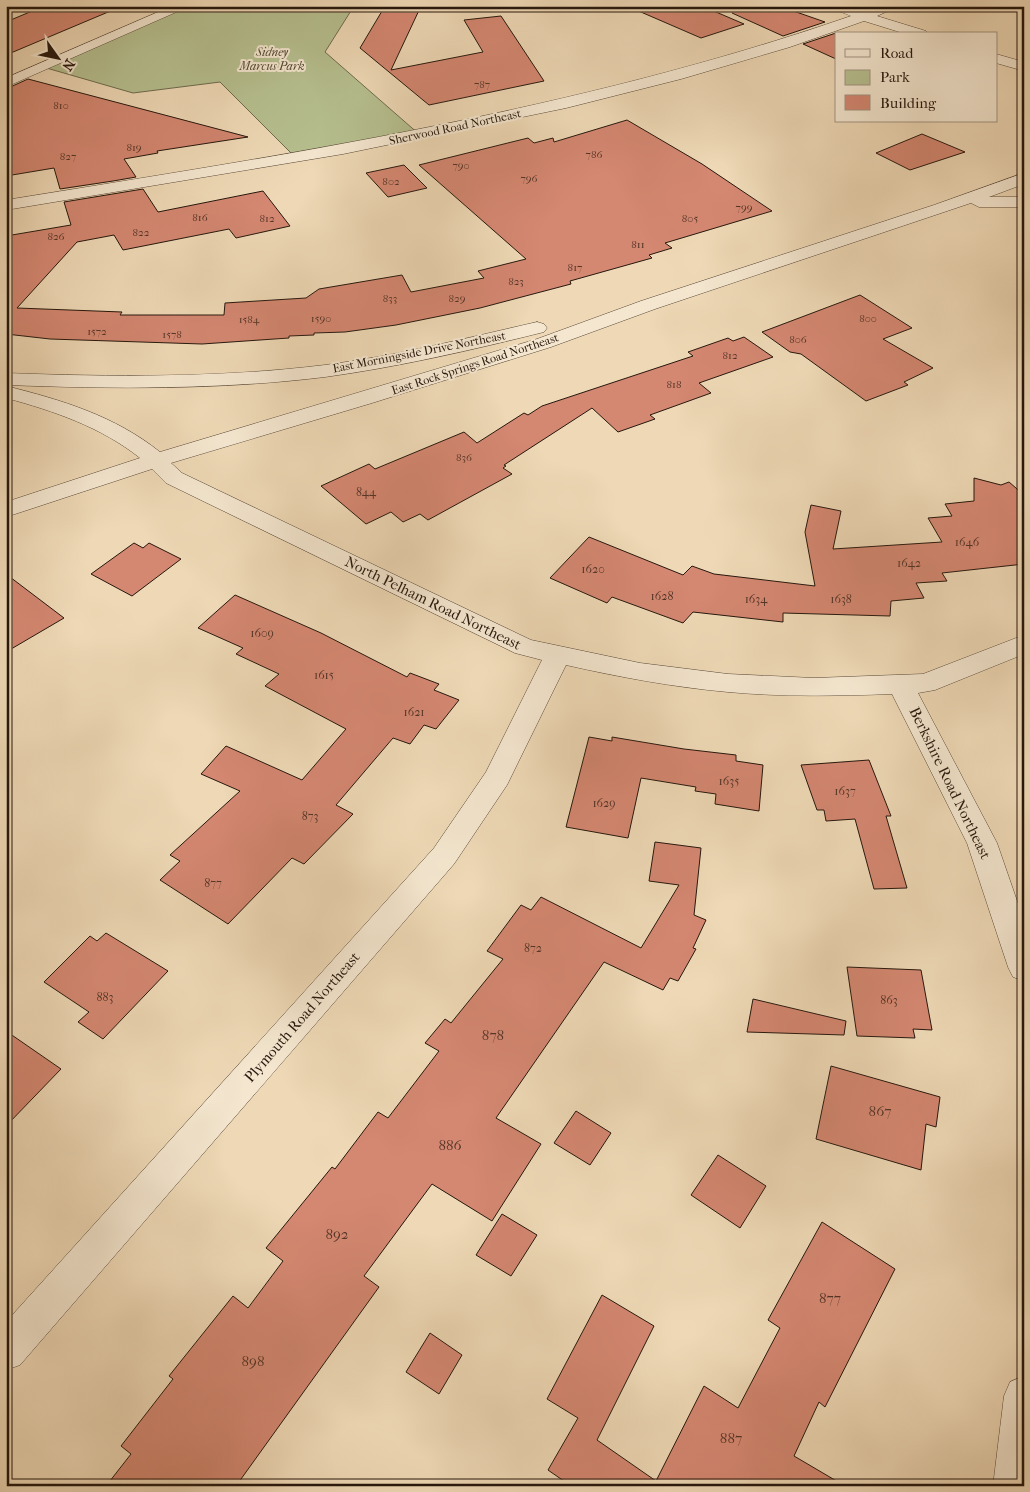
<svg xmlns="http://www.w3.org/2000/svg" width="1030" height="1492" font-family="'IM FELL French Canon',serif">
<rect width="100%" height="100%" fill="#eed8b5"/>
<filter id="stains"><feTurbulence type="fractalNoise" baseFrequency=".004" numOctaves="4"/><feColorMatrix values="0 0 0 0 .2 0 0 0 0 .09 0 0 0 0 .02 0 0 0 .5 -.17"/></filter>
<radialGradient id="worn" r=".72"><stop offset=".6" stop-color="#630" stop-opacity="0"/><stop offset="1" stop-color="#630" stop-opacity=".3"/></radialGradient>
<polygon fill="#b6bf8f" stroke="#6e6b4e" points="184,6 354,6 325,52 420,135 296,158 220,82 133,93 43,67"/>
<g fill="#d48771" stroke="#26170d">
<polygon points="44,6 120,6 120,7 6,55 6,22"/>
<polygon points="385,6 421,6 391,70 483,52 464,20 501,16 544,81 429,105 360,48"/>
<polygon points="627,6 702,6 744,24 701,38"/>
<polygon points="735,6 779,6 825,22 783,36 732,13"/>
<polygon points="836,33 836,59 803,44"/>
<polygon points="28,79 248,137 157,151 158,153 124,159 136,177 113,181 60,189 54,168 6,176 6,89"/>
<polygon points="627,120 702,164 772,211 665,243 672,248 649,255 652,258 570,281 571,284 480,308 396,325 345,332 314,333 314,335 289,336 289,338 202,344 50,339 6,334 6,236 71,225 64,202 143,189 158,212 263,191 290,226 236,238 229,229 123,250 114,235 77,242 17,308 122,312 120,315 224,315 225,303 306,298 319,289 402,275 411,292 484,278 478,271 526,259 419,165 528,138 534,143 553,138 554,142"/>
<polygon points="922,134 965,152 910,170 876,153"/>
<polygon points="404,165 427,188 388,197 366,173"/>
<polygon points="860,295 912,328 883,339 933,368 904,382 908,385 866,401 801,354 790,352 762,332"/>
<polygon points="744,337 773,357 699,383 711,393 650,415 655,419 618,432 592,408 504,465 506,466 503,468 512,474 428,520 420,514 403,522 391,512 366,524 321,486 369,464 375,469 464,432 477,443 524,413 528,415 542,406 693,356 688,352 728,338 733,341"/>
<polygon points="974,478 1001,485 1009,482 1024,495 1024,564 942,573 947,581 916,583 924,598 891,601 890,616 783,613 783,622 693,612 683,623 612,597 607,603 550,578 589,537 683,575 692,566 714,574 815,586 805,532 811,505 841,511 833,549 942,542 928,518 952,516 945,504 974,501"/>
<polygon points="134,543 143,548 149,543 181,559 132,596 91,574"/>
<polygon points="6,574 64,618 6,652"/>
<polygon points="235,595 321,633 407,677 410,673 439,684 434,690 459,700 436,729 424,725 410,744 393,738 336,805 353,814 304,864 292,858 228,924 160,880 180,861 170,855 240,791 201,774 226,746 302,780 346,729 265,686 279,674 236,654 243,648 198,628"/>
<polygon points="589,737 612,741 612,737 684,749 736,755 736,761 763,765 759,811 715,804 716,794 695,791 696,787 641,778 628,838 566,827"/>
<polygon points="869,760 891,816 886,816 907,888 874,889 855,819 826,821 824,810 817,810 801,765"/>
<polygon points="655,842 701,848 694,915 706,920 693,948 696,949 678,981 670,978 663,990 604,962 496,1118 541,1144 492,1221 432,1184 364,1276 379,1287 236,1486 106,1486 131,1454 121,1446 173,1379 169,1376 233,1296 248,1308 283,1261 266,1248 332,1167 335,1169 378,1112 388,1118 439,1051 425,1043 445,1019 451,1023 503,959 487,951 521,905 531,910 541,897 641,948 679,885 649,881"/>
<polygon points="106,933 168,971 103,1039 78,1022 89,1012 44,982 90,936 97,941"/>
<polygon points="847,967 921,970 932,1030 913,1029 915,1038 857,1036"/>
<polygon points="753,999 846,1021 844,1035 747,1032"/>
<polygon points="6,1031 61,1069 6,1126"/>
<polygon points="831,1066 940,1097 936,1127 926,1124 921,1170 816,1139"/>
<polygon points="576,1111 611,1133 590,1165 554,1143"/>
<polygon points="718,1155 766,1186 740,1228 691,1195"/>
<polygon points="502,1214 537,1235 511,1276 476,1255"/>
<polygon points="822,1222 895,1269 825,1407 819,1402 794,1456 845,1486 571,1486 548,1470 578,1418 547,1399 602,1295 654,1326 597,1440 656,1481 704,1386 738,1408 780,1328 768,1320"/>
<polygon points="430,1333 462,1355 439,1394 406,1372"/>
</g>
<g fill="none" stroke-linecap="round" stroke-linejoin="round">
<g stroke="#584737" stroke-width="1">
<g id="minor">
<polygon points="172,6 190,6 6,87 6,78"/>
<path d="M 826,6 L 847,6 L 864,12 L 879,6 L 899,6 L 877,16 L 926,31 L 928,34 L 906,34 L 864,21 L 790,47 L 681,79 L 566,108 L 343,154 L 6,210 L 6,200 C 291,154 577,111 851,16 Z"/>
<polygon points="996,54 1024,62 1024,71 996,63"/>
<path d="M 1024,173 L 1024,184 L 989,197 L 1024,197 L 1024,207 L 979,207 L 971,203 L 655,309 L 551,347 L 372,403 L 171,463 L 182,473 L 531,640 L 640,663 L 728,674 L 814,678 L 923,674 L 1024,635 L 1024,654 L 935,690 L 918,693 L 997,843 L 1024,921 L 1024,981 L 1013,977 L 1008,967 L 967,843 L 892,694 C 837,696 782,697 728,692 C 673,687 619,677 566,665 L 507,785 L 454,864 L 20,1365 L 6,1370 L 6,1322 L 434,848 L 486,772 L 542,660 L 515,653 L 166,483 L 152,469 L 6,517 L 6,502 L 140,458 C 101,427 54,411 6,398 L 6,386 C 62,400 115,416 160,452 L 537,339 L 641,301 L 934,205 Z"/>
<path d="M 537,322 L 544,324 L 547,328 L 544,332 C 472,350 398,367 325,377 C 220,390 111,389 6,385 L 6,373 C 111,377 220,378 325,365 C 396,356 467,338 537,322 Z"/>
<polygon points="1024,1376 1024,1486 993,1486 1004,1396 1010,1382"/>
</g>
</g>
<use href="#minor" fill="#f4e6cf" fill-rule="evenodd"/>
</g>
<g text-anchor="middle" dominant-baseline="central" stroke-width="4" stroke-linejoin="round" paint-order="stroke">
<g font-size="11" fill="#523326">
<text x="482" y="84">787</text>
<text x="61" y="105">810</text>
<text x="134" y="147">819</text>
<text x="594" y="154">786</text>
<text x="68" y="156">827</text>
<text x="461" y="165">790</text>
<text x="529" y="178">796</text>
<text x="391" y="181">802</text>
<text x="744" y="207">799</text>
<text x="200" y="217">816</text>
<text x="267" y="218">812</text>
<text x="690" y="218">805</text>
<text x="141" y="232">822</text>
<text x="56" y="236">826</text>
<text x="638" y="244">811</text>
<text x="575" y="267">817</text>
<text x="516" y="281">823</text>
<text x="390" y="298">833</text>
<text x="457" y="298">829</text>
<text x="321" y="318">1590</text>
<text x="868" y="318">800</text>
<text x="249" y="319">1584</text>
<text x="97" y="331">1572</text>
<text x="172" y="334">1578</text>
<text x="798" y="339">806</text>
<text x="730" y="355">812</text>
<text x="674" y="384">818</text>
<text x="464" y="457">836</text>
</g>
<g font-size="12" font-style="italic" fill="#514934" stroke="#f4e6cf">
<text x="272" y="52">Sidney<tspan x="272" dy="14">Marcus Park</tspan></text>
</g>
<g font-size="12" fill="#26170d" stroke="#f4e6cf">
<text transform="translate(455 127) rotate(-12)">Sherwood Road Northeast</text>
<text transform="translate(419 352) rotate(-11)">East Morningside Drive Northeast</text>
<text transform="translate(475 364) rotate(-18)">East Rock Springs Road Northeast</text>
</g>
<g font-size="12" fill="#523326">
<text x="366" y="492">844</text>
<text x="967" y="542">1646</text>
<text x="909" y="563">1642</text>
<text x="593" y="569">1620</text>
<text x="662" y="596">1628</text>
<text x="756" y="599">1634</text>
<text x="841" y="599">1638</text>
<text x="262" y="633">1609</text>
<text x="324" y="675">1615</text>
<text x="414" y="712">1621</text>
<text x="729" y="781">1635</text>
<text x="845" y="791">1637</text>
<text x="604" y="803">1629</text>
<text x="310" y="816">873</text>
<text x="213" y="883">877</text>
<text x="533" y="948">872</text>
<text x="105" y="997">883</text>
<text x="889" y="1000">863</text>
</g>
<g font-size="15" fill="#26170d" stroke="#f4e6cf">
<text transform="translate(433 603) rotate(26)">North Pelham Road Northeast</text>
<text transform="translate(950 783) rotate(64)">Berkshire Road Northeast</text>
<text transform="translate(302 1017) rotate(-49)">Plymouth Road Northeast</text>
</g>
<g font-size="15" fill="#523326">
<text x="493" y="1035">878</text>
<text x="880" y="1111">867</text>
<text x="450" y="1145">886</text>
<text x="337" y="1234">892</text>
<text x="830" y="1298">877</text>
<text x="253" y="1361">898</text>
<text x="731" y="1438">887</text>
</g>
</g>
<rect width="1030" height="1492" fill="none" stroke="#eed8b5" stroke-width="25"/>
<rect x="8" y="8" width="1015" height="1477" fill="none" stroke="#26170d" stroke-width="2.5"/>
<rect x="12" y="12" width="1005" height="1467" fill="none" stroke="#26170d"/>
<rect x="835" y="32" width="162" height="90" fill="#f4e6cf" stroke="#a29381"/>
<rect x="845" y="49" width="25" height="8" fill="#f4e6cf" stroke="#a29381"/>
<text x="880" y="58" font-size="15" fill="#26170d">Road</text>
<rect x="845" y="70" width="25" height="15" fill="#b6bf8f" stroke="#a29381"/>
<text x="880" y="82" font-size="15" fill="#26170d">Park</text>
<rect x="845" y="95" width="25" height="15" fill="#d48771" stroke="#a29381"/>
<text x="880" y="108" font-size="15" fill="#26170d">Building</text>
<g transform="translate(58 58) rotate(123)" stroke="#f4e6cf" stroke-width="4" paint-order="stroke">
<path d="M0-4L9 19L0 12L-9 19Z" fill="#26170d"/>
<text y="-8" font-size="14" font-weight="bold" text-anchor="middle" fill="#26170d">N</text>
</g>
<rect width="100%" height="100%" filter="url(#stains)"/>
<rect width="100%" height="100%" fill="url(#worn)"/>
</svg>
